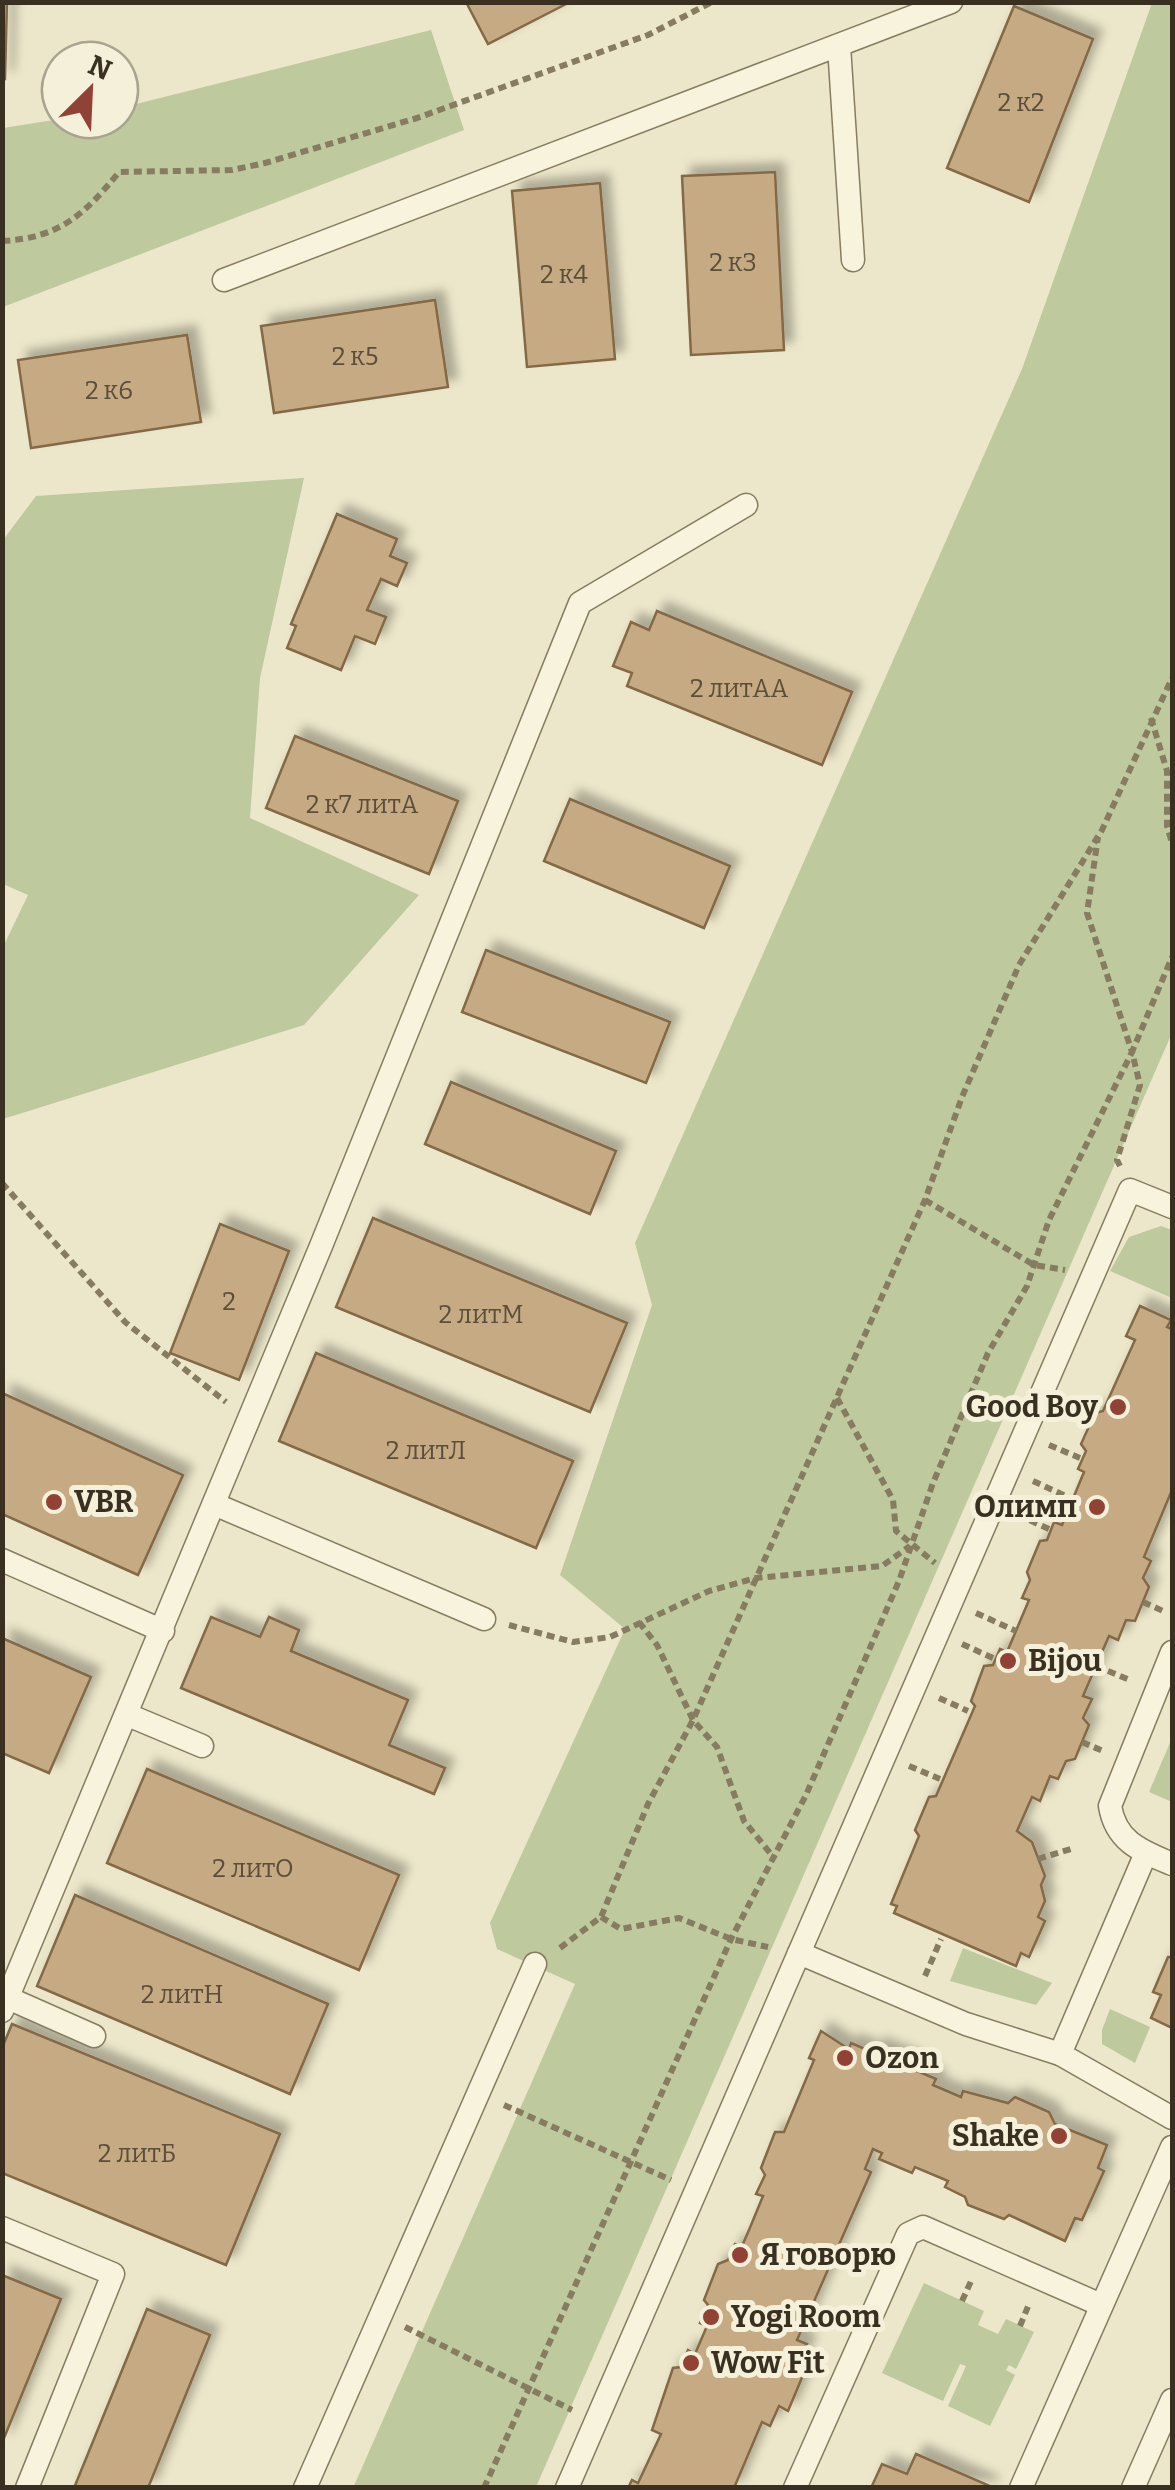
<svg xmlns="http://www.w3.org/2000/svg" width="1175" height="2490" font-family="Bitter,serif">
<defs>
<filter id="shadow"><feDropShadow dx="9" dy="-9" stdDeviation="5" flood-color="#0004"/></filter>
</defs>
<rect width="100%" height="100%" fill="#ece7ca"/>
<g fill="#bec99e">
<polygon points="1152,3 1172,3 1172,1033 536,2487 353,2488 575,1984 497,1949 490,1923 625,1629 560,1575 652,1305 635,1243 1022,369"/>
<polygon points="431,30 464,130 3,307 3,128 60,119 120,120 120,108"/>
<polygon points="304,478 260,678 250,818 419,895 304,1025 3,1119 3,947 28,895 3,884 3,540 36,496"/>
<polygon points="1161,1226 1172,1230 1172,1298 1110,1271 1129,1237"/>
<polygon points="1172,1738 1172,1802 1149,1792"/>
<polygon points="963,1948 1052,1983 1036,2005 950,1981"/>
<polygon points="1110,2009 1150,2027 1135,2063 1102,2044 1102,2030"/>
<polygon points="924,2283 984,2311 978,2325 998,2334 1006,2319 1034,2332 1016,2369 1009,2365 1006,2370 1015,2375 990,2426 948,2406 966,2366 960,2364 943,2401 882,2373"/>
</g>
<g fill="#c6aa83" stroke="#846947" stroke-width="2.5" filter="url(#shadow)">
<polygon points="2,2 7,2 5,79 2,79"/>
<polygon points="466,2 570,2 488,44"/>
<polygon points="1014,6 1093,39 1029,202 947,168"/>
<polygon points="775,172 784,350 691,355 682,176"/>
<polygon points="600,183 615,359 527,367 512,191"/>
<polygon points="435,300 448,387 274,413 261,326"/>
<polygon points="187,335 201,422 31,448 18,360"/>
<polygon points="337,514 397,539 390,556 407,563 397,586 381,579 367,610 386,617 375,644 355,636 341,670 287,648 296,626 291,624"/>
<polygon points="657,611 852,692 822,765 627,686 632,673 613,666 631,622 649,630"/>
<polygon points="295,736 458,801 429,874 266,808"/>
<polygon points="570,799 730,866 704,928 544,861"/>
<polygon points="486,950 670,1022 646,1083 462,1012"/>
<polygon points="451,1082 616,1151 590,1214 425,1144"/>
<polygon points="373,1218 627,1323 590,1412 336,1307"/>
<polygon points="220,1224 289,1251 239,1380 170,1353"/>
<polygon points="1140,1306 1171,1320 1167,1327 1172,1329 1172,1490 1144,1557 1151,1561 1143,1578 1149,1587 1135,1621 1126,1620 1118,1640 1109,1636 1083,1696 1092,1699 1083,1718 1089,1725 1075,1759 1066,1761 1058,1779 1050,1776 1040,1801 1032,1797 1017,1831 1032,1842 1045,1876 1041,1885 1045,1901 1038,1917 1045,1921 1029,1957 1021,1953 1016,1966 894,1913 897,1906 891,1904 919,1836 915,1830 929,1797 936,1796 975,1706 971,1701 984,1666 993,1665 1000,1649 1007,1652 1029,1600 1022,1598 1030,1580 1027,1572 1040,1541 1047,1540 1054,1522 1062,1525 1084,1472 1078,1469 1086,1451 1081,1444 1095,1413 1103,1411 1135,1340 1126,1336"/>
<polygon points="316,1353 573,1461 536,1548 279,1441"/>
<polygon points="2,1393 183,1475 138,1575 2,1514"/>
<polygon points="211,1617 260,1637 269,1617 299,1630 291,1651 408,1700 389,1745 445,1768 434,1794 181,1688"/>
<polygon points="2,1638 91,1677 49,1773 2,1753"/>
<polygon points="147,1769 399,1875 359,1970 107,1863"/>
<polygon points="75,1895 328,2004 290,2094 37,1986"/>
<polygon points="1168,1957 1172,1957 1172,2028 1151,2018 1161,1995 1153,1992"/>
<polygon points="12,2024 280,2134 226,2265 2,2173 2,2048"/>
<polygon points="821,2031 849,2049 851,2043 872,2052 877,2047 912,2061 917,2071 936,2079 933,2085 961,2097 963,2091 1008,2103 1015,2097 1049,2112 1055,2124 1107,2145 1098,2168 1104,2171 1082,2220 1075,2218 1065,2241 1009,2215 1004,2219 968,2205 965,2197 945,2187 948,2181 915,2167 912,2173 879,2159 882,2153 873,2149 865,2169 871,2172 797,2340 807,2344 797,2365 806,2368 788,2411 779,2406 770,2426 762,2422 734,2488 628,2488 632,2480 638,2483 661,2434 652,2430 673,2368 681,2367 688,2350 695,2354 707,2326 700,2323 708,2305 704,2300 718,2264 728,2260 735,2244 742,2246 749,2230 763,2196 756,2194 765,2175 761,2168 775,2132 784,2132 814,2060 809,2058"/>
<polygon points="2,2275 61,2299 2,2443"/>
<polygon points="147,2309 210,2335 148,2488 74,2488"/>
<polygon points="916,2454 990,2486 989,2488 871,2488 882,2464 907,2474"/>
</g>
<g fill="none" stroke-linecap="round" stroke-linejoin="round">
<g stroke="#877b60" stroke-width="25">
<g id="service">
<polyline points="839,46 853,260"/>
<polyline points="224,280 951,2"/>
<polyline points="214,1504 484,1619"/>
<polyline points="2,1560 163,1631"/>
<path d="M 1172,1652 L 1110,1806 C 1116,1842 1141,1851 1172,1864"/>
<polyline points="128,1715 202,1746"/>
<polyline points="799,1953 966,2024 1060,2054 1172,2118"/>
<polyline points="8,1998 94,2036"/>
<polyline points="2,2011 321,1246 580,603 746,505"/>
<polyline points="1060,2054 1146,1853"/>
<polyline points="2,2228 113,2274 27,2488"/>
<polyline points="305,2488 535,1964"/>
<polyline points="567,2488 1130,1190 1172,1207"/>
<polyline points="795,2488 908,2234 923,2227 1101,2305"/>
<polyline points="1021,2488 1172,2147"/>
<polyline points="1133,2488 1172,2400"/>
</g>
</g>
<g stroke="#877b60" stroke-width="6" stroke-dasharray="8 5" stroke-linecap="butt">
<path d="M 2,241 C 60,238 85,214 119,172 L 232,170 L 265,163 L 417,118 L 648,35 L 712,2"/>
<polyline points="1151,718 1167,771 1167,826 1172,843"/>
<polyline points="1120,1166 1117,1160 1140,1085 1132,1052 1172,957"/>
<polyline points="2,1183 125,1322 226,1402"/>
<polyline points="925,1200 1034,1265 1065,1270"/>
<polyline points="837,1398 893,1500 896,1531 935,1563"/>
<polyline points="1049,1445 1080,1458"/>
<polyline points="1033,1481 1068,1497"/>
<polyline points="1018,1515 1049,1529"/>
<polyline points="1143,1602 1163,1611"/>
<polyline points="976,1613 1016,1631"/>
<polyline points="639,1622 657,1645 693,1720 717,1747 744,1821 775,1859"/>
<polyline points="509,1625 573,1642 610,1637 709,1591 756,1578 882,1566 910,1546"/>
<polyline points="962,1644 993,1658"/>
<polyline points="1096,1666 1132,1681"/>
<polyline points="939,1698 968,1711"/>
<polyline points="1082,1742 1103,1751"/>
<polyline points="909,1766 940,1779"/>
<polyline points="1038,1859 1074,1848"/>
<polyline points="601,1917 621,1929 679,1918 731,1939 768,1947"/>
<polyline points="560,1948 601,1917 648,1804 693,1720 925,1200 962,1097 1019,965 1102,830 1172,678"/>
<polyline points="925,1976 941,1939"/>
<polyline points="504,2105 671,2180"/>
<polyline points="962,2301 972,2279"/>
<polyline points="1020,2326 1029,2304"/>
<polyline points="405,2327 572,2410"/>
<polyline points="484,2488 731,1939 806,1795 899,1581 933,1483 988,1353 1027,1286 1049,1220 1132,1052 1087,913 1098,837"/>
</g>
<use href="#service" stroke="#f7f3dd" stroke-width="22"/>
</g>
<g fill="#914234" stroke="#f4f0d9" stroke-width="4">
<circle cx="1118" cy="1407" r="10"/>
<circle cx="54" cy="1502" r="10"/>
<circle cx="1097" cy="1507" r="10"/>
<circle cx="1008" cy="1661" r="10"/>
<circle cx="845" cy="2058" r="10"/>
<circle cx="1059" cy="2136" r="10"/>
<circle cx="740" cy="2255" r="10"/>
<circle cx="711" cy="2317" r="10"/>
<circle cx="691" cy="2363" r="10"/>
</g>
<g text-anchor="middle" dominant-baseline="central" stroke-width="10" stroke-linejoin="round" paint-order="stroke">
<g font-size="25" fill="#5c4e3a">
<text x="1021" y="103">2 к2</text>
<text x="733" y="263">2 к3</text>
<text x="564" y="275">2 к4</text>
<text x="355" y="357">2 к5</text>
<text x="109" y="391">2 к6</text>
<text x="739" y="689">2 литАА</text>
<text x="362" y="805">2 к7 литА</text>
<text x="229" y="1302">2</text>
<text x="481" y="1315">2 литМ</text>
<text x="426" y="1451">2 литЛ</text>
<text x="253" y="1869">2 литО</text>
<text x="182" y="1995">2 литН</text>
<text x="137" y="2154">2 литБ</text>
</g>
<g font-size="30" font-weight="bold" fill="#393022" stroke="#f4f0d9" text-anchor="start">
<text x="1098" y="1407" text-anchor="end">Good Boy</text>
<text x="74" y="1502">VBR</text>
<text x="1077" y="1507" text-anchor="end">Олимп</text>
<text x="1028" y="1661">Bijou</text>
<text x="865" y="2058">Ozon</text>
<text x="1039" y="2136" text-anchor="end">Shake</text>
<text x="760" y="2255">Я говорю</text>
<text x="731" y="2317">Yogi Room</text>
<text x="711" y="2363">Wow Fit</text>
</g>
</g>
<rect width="1175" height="2490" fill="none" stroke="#393022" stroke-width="10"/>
<g transform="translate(90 90) rotate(24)"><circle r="48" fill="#f4f0d9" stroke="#a9a390" stroke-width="2.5"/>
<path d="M0-8L18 38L0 25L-18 38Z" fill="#914234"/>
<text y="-15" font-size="28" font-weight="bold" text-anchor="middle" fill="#393022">N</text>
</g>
</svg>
